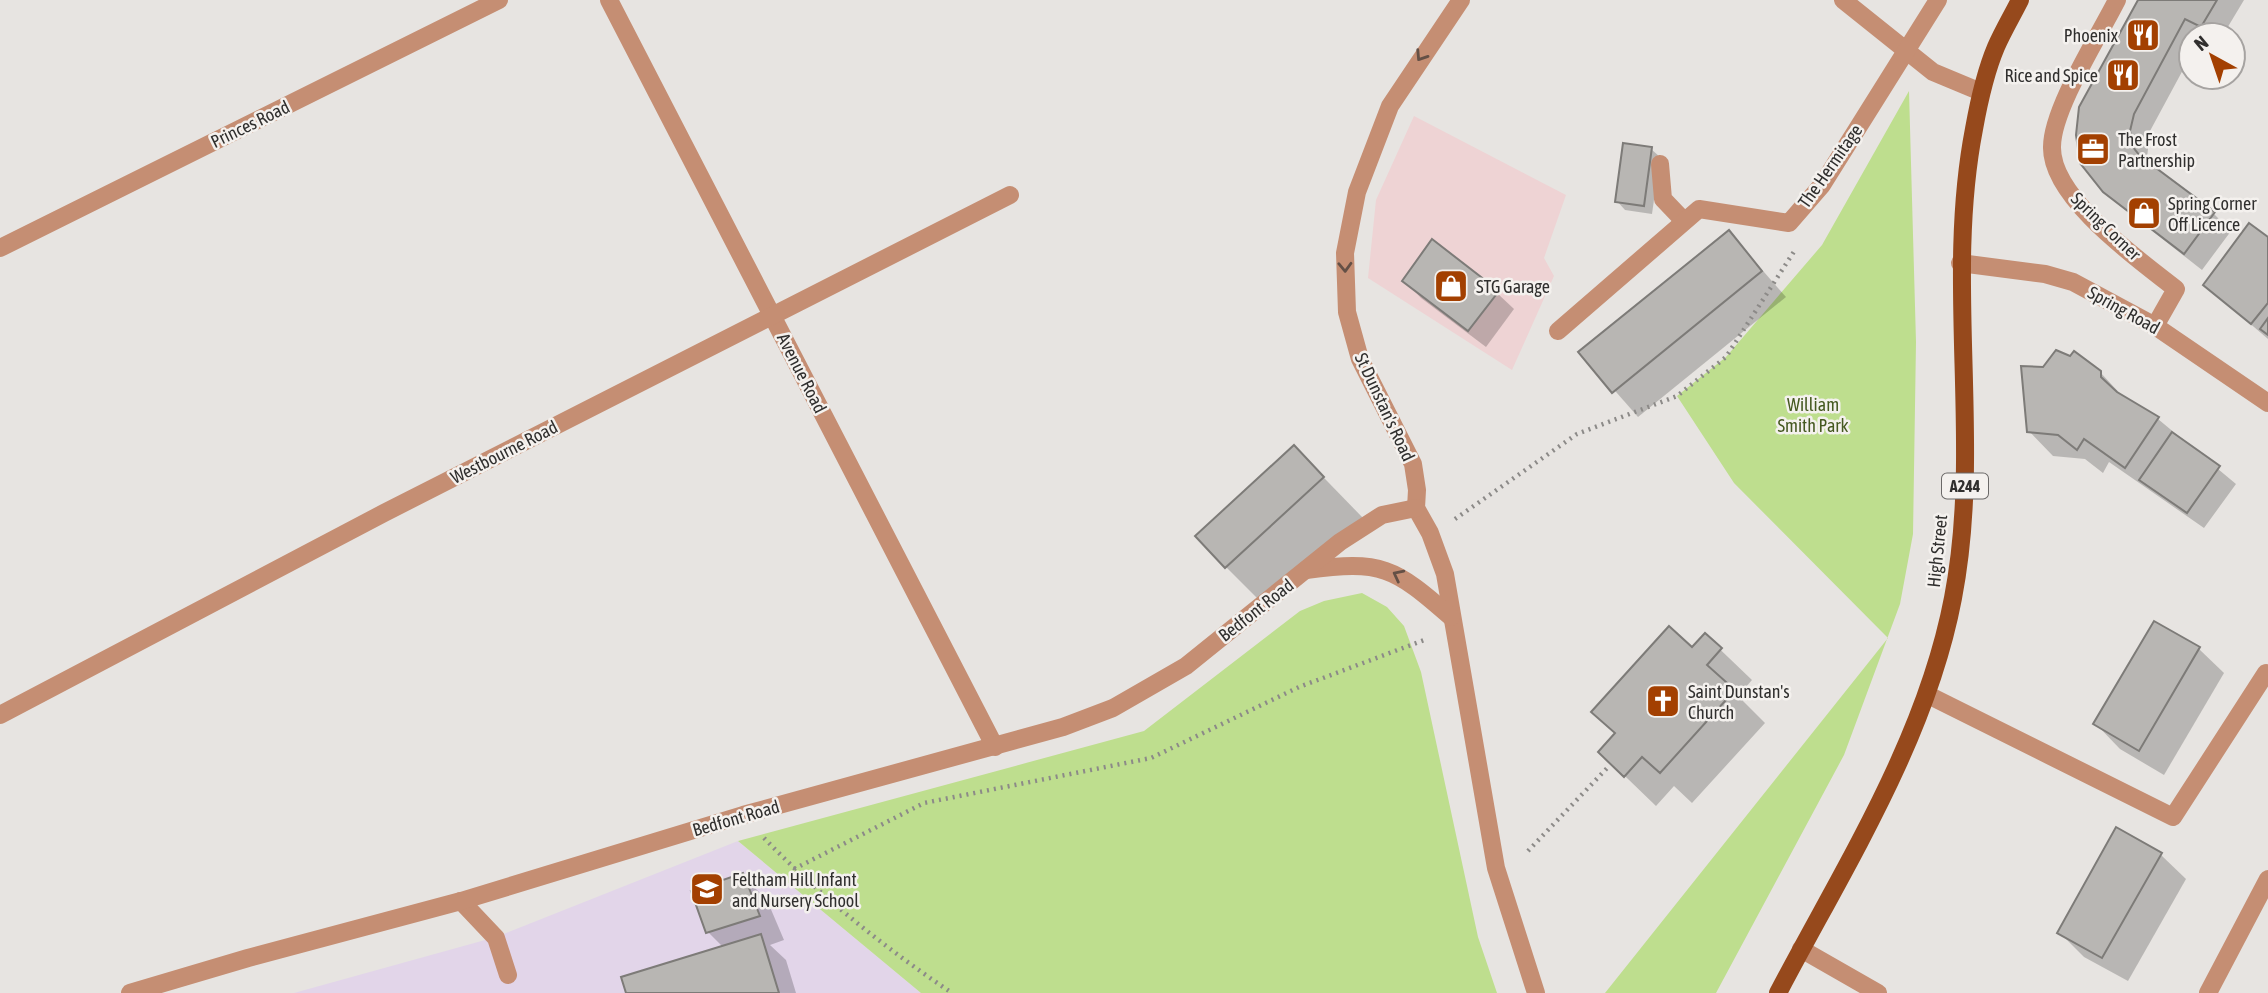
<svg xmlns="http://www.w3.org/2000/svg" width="2268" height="993" font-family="'Asap Condensed',sans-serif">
<rect width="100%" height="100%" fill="#e7e4e1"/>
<polygon fill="#eed3d4" points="1414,116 1566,195 1544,258 1554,276 1512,370 1368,278 1376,200"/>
<polygon fill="#e2d5e9" points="738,841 921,993 294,993 496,937"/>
<g fill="#bede8e">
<polygon points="1909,91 1916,342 1913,534 1900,604 1844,755 1716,993 1605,993 1888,638 1734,483 1677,396 1726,357 1822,245"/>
<polygon points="1362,593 1387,607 1404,626 1421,672 1478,937 1497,993 921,993 738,841 1144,731 1300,611 1324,601"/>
</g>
<g fill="#0003">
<polygon points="2140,0 2244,0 2223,35 2191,35 2191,55 2150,131 2147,158 2152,166 2214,214 2231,231 2202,270 2114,201 2082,162"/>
<polygon points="1651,149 1660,157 1652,214 1625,210 1617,201"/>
<polygon points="1729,232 1786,297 1638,417 1581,352"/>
<polygon points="2268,239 2268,339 2205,285"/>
<polygon points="1405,281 1497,293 1514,309 1486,347 1421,298"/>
<polygon points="2100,372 2125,399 2158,419 2236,484 2204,528 2109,462 2103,473 2085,459 2053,456 2029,431"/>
<polygon points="1294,447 1363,518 1266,607 1226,567"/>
<polygon points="2155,623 2199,649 2224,673 2164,775 2120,749 2096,724"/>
<polygon points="1705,635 1752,680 1738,696 1765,723 1692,803 1674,786 1656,806 1600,752"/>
<polygon points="2117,829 2161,855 2186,879 2128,981 2084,957 2059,932"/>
<polygon points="742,875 767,900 784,940 770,945 786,960 796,993 628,993 723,947 708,932"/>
</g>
<g fill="#b8b6b3" stroke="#7d7b78" stroke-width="2">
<polygon points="2138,0 2217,0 2201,27 2185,19 2134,114 2130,131 2133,147 2140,156 2215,212 2184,254 2103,192 2080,163 2076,135 2079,107"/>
<polygon points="1623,143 1652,147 1644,206 1615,202"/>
<polygon points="2249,223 2268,237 2268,303 2251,324 2203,285"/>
<polygon points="1729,230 1762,271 1612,393 1578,352"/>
<polygon points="1432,239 1499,291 1468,331 1402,281"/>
<polygon points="2268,318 2268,335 2260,329"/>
<polygon points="2056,350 2070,356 2074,351 2101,371 2101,377 2117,392 2159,417 2125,468 2084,439 2077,450 2058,435 2027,432 2021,366 2043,367"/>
<polygon points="2172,432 2220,466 2187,513 2139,480"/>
<polygon points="1294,445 1324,477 1225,568 1195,536"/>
<polygon points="2154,621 2200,647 2139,751 2093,724"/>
<polygon points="1669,626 1692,647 1705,633 1722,648 1707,665 1735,690 1660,773 1642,757 1624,777 1598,752 1615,733 1591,712"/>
<polygon points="2116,827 2162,853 2102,958 2057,933"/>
<polygon points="743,873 760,916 706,933 691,891"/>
<polygon points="761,934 779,993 626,993 621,977"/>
</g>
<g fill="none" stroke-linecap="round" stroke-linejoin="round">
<g stroke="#8c8a88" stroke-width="4.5" stroke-dasharray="2 5" stroke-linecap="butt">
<polyline points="1455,519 1577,434 1677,396 1726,357 1795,250"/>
<path d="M 764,838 C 820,896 885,948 952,993"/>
<polyline points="1528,851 1610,765"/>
<polyline points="794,869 924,803 1151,758 1299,687 1427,639"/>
</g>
<g stroke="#c58e73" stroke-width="18">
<polyline points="609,0 995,747"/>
<polyline points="1461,0 1390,106 1357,192 1345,253 1347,312 1360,359 1413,464 1417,490 1416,508 1430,533 1445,574 1496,868 1536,993"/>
<polyline points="1843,0 1933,72 1981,92"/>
<path d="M 2117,0 C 2099,36 2052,109 2052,147 C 2051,198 2138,259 2176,289 L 2155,326"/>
<polyline points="1660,164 1663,199 1684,221"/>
<polyline points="0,248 499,0"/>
<polyline points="1960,263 2045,274 2073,282 2155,326 2268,403"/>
<polyline points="1558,331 1699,209 1789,223 1822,185 1938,0"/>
<path d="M 1306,570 C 1382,560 1394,567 1451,617"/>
<polyline points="1928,695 2173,817 2266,673"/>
<polyline points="0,715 384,513 1010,195"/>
<polyline points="461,901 496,938 508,975"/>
<polyline points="1801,949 1878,993"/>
<polyline points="130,993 248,958 461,901 743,815 1063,727 1113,708 1186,666 1340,542 1382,515 1416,508"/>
<polyline points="2208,993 2268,879"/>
</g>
<path stroke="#96491c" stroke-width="18" d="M 1778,993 C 1844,867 1926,740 1953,598 C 1983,443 1944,284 1974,129 C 1979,101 1985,73 1996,47 C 2003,31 2012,16 2020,0"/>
</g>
<defs><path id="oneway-chevron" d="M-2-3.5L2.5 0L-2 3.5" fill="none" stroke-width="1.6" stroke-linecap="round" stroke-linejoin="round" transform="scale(1.75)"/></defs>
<g stroke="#645046">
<use href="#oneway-chevron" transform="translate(1421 56) rotate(123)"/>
<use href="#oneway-chevron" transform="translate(1345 267) rotate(88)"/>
<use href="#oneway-chevron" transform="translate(1398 575) rotate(-153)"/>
</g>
<defs>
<g id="restaurant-square" transform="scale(1.75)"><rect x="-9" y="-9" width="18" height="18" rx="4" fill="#a34001" stroke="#f4f1ee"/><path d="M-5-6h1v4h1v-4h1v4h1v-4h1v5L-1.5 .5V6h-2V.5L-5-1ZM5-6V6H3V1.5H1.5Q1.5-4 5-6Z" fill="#fff"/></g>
<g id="office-square" transform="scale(1.75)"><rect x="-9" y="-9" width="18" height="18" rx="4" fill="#a34001" stroke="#f4f1ee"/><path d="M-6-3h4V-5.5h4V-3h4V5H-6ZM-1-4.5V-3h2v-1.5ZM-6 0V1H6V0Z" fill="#fff"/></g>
<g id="shop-square" transform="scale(1.75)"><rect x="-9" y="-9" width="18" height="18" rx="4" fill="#a34001" stroke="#f4f1ee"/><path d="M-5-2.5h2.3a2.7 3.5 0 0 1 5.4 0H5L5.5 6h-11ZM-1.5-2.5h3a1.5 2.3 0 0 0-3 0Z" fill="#fff"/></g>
<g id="church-square" transform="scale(1.75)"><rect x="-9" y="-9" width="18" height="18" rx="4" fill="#a34001" stroke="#f4f1ee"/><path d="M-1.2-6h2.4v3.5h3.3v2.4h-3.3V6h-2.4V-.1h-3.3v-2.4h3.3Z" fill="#fff"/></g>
<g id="school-square" transform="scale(1.75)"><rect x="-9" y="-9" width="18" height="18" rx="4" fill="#a34001" stroke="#f4f1ee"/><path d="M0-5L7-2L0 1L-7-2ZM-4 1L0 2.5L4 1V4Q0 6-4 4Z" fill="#fff"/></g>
</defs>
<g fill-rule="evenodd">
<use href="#restaurant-square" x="2143" y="35"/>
<use href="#restaurant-square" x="2123" y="75"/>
<use href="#office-square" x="2093" y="149"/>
<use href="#shop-square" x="2144" y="213"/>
<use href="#shop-square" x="1451" y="286"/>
<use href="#church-square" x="1663" y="701"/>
<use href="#school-square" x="707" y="889"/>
</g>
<g text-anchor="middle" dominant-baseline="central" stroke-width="5" stroke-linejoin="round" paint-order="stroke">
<rect fill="#f4f1ee" stroke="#6b6968" stroke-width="2" x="1942" y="473.5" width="46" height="25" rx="5"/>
<g font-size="16" font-weight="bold" fill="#302f2e">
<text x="1965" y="486">A244</text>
</g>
<g font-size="18" fill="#302f2e" stroke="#f4f1ee" text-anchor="start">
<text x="2118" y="35" text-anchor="end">Phoenix</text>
<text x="2098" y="75" text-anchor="end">Rice and Spice</text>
<text x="2118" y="139">The Frost<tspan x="2118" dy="21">Partnership</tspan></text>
<text x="2168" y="203">Spring Corner<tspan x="2168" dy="21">Off Licence</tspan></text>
<text x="1476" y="286">STG Garage</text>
<text x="1688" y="691">Saint Dunstan's<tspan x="1688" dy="21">Church</tspan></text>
<text x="732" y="879">Feltham Hill Infant<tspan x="732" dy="21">and Nursery School</tspan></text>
</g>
<g font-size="18" fill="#302f2e" stroke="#f4f1ee">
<text transform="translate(250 124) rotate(-26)">Princes Road</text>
<text transform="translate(1830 166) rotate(-55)">The Hermitage</text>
<text transform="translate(2106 226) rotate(44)">Spring Corner</text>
<text transform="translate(2124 310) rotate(29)">Spring Road</text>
<text transform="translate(802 373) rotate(63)">Avenue Road</text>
<text transform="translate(1385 407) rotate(65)">St Dunstan's Road</text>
<text transform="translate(504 452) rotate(-27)">Westbourne Road</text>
<text transform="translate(1937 551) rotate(-84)">High Street</text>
<text transform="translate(1256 610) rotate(-38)">Bedfont Road</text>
<text transform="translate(736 818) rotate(-16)">Bedfont Road</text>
</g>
<g font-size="18" fill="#455920" stroke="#f4f1ee">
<text x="1813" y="404">William<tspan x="1813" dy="21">Smith Park</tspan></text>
</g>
</g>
<g transform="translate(2212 56) rotate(320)"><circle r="33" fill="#f4f1ee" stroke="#a6a3a1" stroke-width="2"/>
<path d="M0-5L12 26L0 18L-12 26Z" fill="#a34001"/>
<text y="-10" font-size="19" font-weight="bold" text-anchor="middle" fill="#302f2e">N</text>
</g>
</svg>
